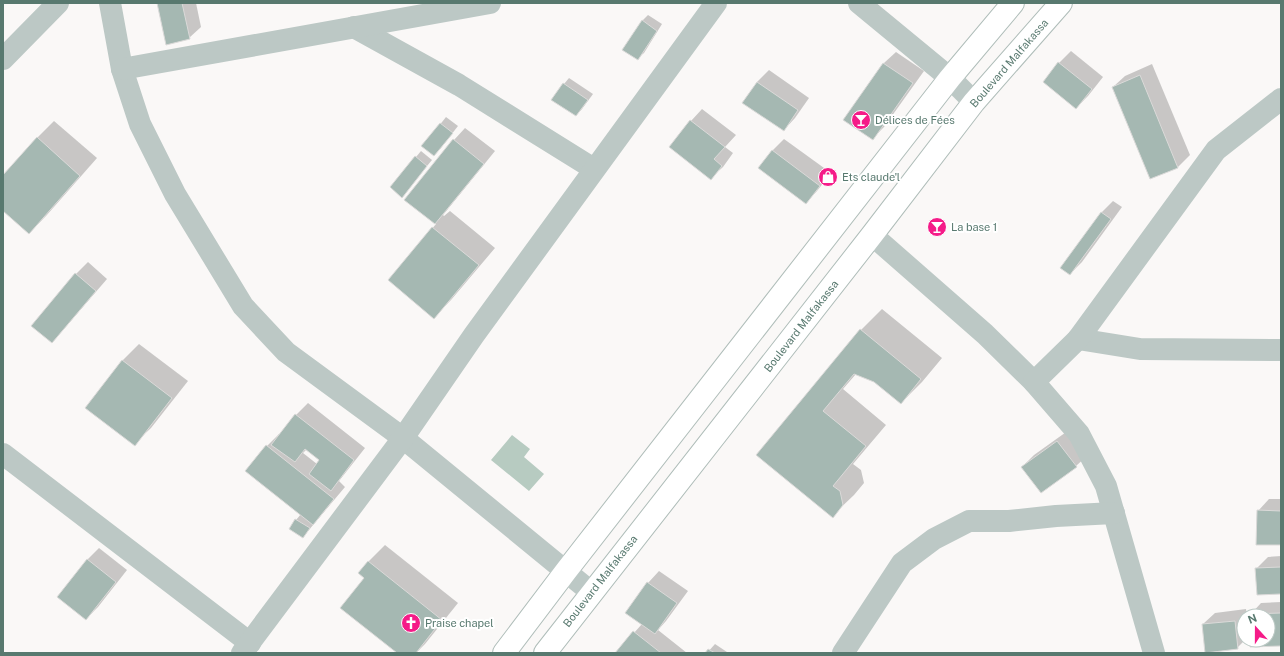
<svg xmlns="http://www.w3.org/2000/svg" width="1284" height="656" font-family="'Public Sans',sans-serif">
<rect width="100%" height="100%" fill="#faf8f7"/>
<polygon fill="#b7cbc1" points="512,435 530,449 524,457 544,474 529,491 491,460"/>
<g fill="#0003" fill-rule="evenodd">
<polygon points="158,3 196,3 201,27 189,38"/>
<polygon points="648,15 662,24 644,53 638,58 642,21"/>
<polygon points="1071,51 1103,77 1088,96 1076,108 1059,63"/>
<polygon points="896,52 924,71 884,127 872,139 844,119 884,63"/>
<polygon points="1152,64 1190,155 1178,167 1150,178 1113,87 1125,76"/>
<polygon points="769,70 809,98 795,118 784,130 744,102 757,82"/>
<polygon points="569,78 593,94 582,109 576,115 564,84"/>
<polygon points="702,109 736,135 725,147 733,153 723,167 711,178 691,121"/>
<polygon points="446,117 458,126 440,149 423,146"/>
<polygon points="54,121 97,158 46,216 29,233 3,210 3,176 37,138"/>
<polygon points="465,128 495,151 443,215 444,216 450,211 495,248 451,300 434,317 389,280 436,224 406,200 454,140"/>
<polygon points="784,139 831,173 817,191 806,202 772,151"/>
<polygon points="421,151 432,160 402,196 416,157"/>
<polygon points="1113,201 1122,207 1082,262 1070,274 1101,213"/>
<polygon points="88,262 107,279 63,330 32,326 76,274"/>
<polygon points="882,309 942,358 922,382 901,403 875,381 856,374 843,389 886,425 853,464 861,470 864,483 854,495 832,516 758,455 861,330"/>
<polygon points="139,344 188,381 151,428 134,444 122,361"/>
<path d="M 308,403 L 365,448 L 339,481 L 345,487 L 303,537 L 296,520 L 301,514 L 247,471 L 267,446 L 279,434 L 280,435 L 296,415 ZM 307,449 L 321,460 L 317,464 L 303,453 Z"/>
<polygon points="1069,430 1088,455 1076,466 1022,467 1034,455"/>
<polygon points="1269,499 1281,499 1281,544 1258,511"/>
<polygon points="385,545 458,603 425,644 416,653 398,653 366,578 368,562"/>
<polygon points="99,548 127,570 98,607 86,619 87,560"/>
<polygon points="1281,556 1281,593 1256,569 1268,557"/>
<polygon points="659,571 688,591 666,621 658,630 687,653 616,653 642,624 648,583"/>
<polygon points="1281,602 1281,645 1251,640 1268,640 1268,616 1250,616 1250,615 1261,603"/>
<polygon points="1246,609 1247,616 1244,616 1244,640 1245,640 1237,648 1203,624 1215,613"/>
<polygon points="715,644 727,652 726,653 707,653"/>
</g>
<g fill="#a5b8b2" stroke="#dbdad9">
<polygon points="157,3 182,3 190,39 166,45"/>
<polygon points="642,20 657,31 638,60 622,50"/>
<polygon points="1058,62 1092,89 1076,109 1043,82"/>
<polygon points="883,63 913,83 873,140 843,120"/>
<polygon points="1140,75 1178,168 1150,179 1112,87"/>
<polygon points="757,82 798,110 784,131 742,103"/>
<polygon points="563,83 588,100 576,116 551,100"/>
<polygon points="690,120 725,147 714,159 722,166 711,180 669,147"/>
<polygon points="440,123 453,133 434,156 421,146"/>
<polygon points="37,137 80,176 29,234 3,211 3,175"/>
<polygon points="453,139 484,164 435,224 404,200"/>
<polygon points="772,150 820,186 806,204 758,168"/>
<polygon points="415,156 427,166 402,198 390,187"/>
<polygon points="1101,212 1111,219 1070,275 1060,268"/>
<polygon points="432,227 479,265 434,319 388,280"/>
<polygon points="75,273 96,291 52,343 31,326"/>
<polygon points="860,329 921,379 901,404 874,382 854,374 823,411 866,446 833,486 840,491 843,505 833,518 756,455"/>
<polygon points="122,360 172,398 135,446 85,408"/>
<polygon points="295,414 354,460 331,491 309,474 319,460 305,449 295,462 271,445"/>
<polygon points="1057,441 1077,467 1041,493 1021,467"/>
<polygon points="266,445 334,499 313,525 245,471"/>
<polygon points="1257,510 1281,511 1281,545 1256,545"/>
<polygon points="295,519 310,528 303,538 289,529"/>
<polygon points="87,559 116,582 86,620 57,597"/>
<polygon points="368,561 442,620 416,653 397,653 340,608 364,578 358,573"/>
<polygon points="1281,567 1281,594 1257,595 1255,568"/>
<polygon points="647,582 677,603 655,634 625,613"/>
<polygon points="1281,613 1281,646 1250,647 1250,640 1268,640 1268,616 1249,616 1249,614"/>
<polygon points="1235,621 1238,649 1205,653 1202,624"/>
<polygon points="633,631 661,653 615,653"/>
<polygon points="708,649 715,653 705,653"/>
</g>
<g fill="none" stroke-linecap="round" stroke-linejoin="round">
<g stroke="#afbdb9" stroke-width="24">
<g id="secondary">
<polyline points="504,653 566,571 950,78 1013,3"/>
<polyline points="545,653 872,235 974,102 1061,3"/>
</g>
</g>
<g stroke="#bcc8c5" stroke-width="22">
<polyline points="110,3 122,69 140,124 175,194 243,306 286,352 403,438 591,592"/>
<polyline points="859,3 950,78 974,102"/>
<polyline points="354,27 459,85 594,169"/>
<polyline points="3,59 58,3"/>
<polyline points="122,69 490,3"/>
<polyline points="872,235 985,334 1034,382 1079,434 1106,486 1154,653"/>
<polyline points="1078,339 1140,349 1281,350"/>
<polyline points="1034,382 1078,339 1216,150 1281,99"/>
<polyline points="3,454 250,643"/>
<polyline points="242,653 403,438 474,335 716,3"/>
<polyline points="843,653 902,563 934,539 969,521 1009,521 1056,516 1114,513"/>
</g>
<use href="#secondary" stroke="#fff" stroke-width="22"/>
</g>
<defs>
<g id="bar-disc" transform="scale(1)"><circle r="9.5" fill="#f51b88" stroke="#fff"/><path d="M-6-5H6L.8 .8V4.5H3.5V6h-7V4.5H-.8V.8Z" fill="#fff"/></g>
<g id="shop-disc" transform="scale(1)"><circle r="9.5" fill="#f51b88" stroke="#fff"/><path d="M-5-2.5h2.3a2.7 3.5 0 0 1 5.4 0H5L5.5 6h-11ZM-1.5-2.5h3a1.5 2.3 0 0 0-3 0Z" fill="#fff"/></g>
<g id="church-disc" transform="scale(1)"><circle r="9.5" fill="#f51b88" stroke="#fff"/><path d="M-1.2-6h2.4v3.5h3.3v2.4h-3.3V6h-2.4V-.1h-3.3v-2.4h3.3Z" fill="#fff"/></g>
</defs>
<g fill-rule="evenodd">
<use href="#bar-disc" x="861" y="120"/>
<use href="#shop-disc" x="828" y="177"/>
<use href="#bar-disc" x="937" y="227"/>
<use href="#church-disc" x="411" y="623"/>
</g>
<g text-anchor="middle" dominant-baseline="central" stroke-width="4" stroke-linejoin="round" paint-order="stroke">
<g font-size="11" fill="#58796f" stroke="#fff">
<text transform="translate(1009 63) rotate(-49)">Boulevard Malfakassa</text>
<text transform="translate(801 326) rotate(-52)">Boulevard Malfakassa</text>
<text transform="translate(600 581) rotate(-52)">Boulevard Malfakassa</text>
</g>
<g font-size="11" fill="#58796f" stroke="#fff" text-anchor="start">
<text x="875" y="120">Délices de Fées</text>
<text x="842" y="177">Ets claude'l</text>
<text x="951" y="227">La base 1</text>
<text x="425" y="623">Praise chapel</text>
</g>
</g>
<rect width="1284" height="656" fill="none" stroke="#58796f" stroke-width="8"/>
<g transform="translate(1256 628) rotate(339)"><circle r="19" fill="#ffffff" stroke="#bcc9c5"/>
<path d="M0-3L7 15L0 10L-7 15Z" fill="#f51b88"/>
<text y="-6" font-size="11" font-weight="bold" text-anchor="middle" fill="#58796f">N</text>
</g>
</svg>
